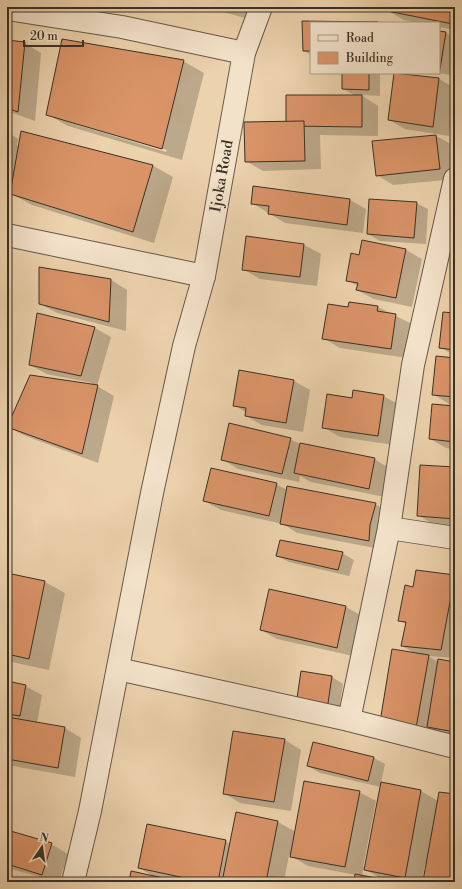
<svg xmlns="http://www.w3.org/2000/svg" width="462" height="889" font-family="'Libre Bodoni',serif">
<rect width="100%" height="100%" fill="#ecd2ad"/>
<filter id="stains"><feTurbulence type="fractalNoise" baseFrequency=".005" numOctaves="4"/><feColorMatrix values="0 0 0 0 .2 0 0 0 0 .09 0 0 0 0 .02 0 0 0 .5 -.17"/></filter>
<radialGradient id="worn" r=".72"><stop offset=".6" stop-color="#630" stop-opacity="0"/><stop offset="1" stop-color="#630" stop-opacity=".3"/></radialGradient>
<g fill="#0003" fill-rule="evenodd">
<polygon points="204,7 247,7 245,18"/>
<polygon points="388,7 455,7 455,30 439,27 439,23 419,23 404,20 388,11"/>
<polygon points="303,22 378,23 311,23 311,55 304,51"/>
<polygon points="439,32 446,33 455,38 455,53 451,75 438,73"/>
<polygon points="7,41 25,43 41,53 35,121 7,111"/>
<path d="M 183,61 L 204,73 L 182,160 L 68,126 L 47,114 ZM 68,120 L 167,150 L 166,152 L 68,122 Z"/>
<polygon points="343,73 380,73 380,96 361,95 378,106 378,136 320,135 321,169 263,171 246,161 287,122 356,96 343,89"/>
<polygon points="395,73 439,79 455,88 449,136 405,129 389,120"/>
<polygon points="7,132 18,139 17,146 152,165 173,177 154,243 32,205 10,193 9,201 7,201"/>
<polygon points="436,136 453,145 455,179 393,185 377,175 373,142"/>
<polygon points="254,187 350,200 366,209 363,233 285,223 252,203"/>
<polygon points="416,203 428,209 426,244 380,241 368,234"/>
<polygon points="247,237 304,245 321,254 317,286 260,279 243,269"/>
<polygon points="406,250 422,259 412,307 374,299 357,290 358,286 347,280 360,256"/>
<polygon points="40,268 111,280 127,290 126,331 57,313 40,304"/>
<polygon points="349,303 378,307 412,324 407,358 340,348 323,338 348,308"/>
<polygon points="455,314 455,356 440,347"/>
<polygon points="95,328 111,337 97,386 114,396 98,463 23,435 7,426 30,376 91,385 92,383 47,374 30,365"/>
<polygon points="455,359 455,404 449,404 433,394"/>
<polygon points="294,381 310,390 303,432 262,425 246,416 247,413 234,405"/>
<polygon points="383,396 400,405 394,445 340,437 323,427 353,399"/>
<polygon points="455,407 455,449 446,448 430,439"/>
<polygon points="290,439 300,444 374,459 391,469 385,497 311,482 300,476 299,482 238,469 222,459"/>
<polygon points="455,468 455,526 434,525 418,515"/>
<polygon points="276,484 287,490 375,504 392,514 385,550 297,533 283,524 221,510 204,501"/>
<polygon points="342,553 354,560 349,576 289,562 277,556"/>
<polygon points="417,571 455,576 455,658 428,656 439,662 455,663 455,738 444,736 434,730 432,736 397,731 416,654 402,646 406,624 399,620 414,588"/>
<polygon points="7,574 45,582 65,593 49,670 7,661"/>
<polygon points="346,607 362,616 353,656 277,639 261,630"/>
<polygon points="302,673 332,677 343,684 338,716 309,711"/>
<polygon points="7,682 25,686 42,695 37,723 65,728 81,738 75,777 7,765"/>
<polygon points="234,732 285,740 301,750 291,811 240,803 224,793"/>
<path d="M 374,758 L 385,764 L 381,783 L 421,791 L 438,801 L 455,795 L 455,882 L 424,881 L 427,864 L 425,864 L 422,882 L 355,882 L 356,875 L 308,866 L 289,855 L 284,881 L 291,882 L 130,882 L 155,877 L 139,868 L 148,825 L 226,841 L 230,844 L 237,813 L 278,822 L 296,832 L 359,792 L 376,801 L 363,867 L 365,867 L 381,787 L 320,773 L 308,766 ZM 363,868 L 383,880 L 362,876 Z"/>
<polygon points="7,831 51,844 68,854 59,882 7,868"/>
</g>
<g fill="#da9468" stroke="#3a3126">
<polygon points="387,7 455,7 455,13 453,24 387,11"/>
<polygon points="302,21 378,22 311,23 311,51 303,51"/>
<polygon points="439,31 446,32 440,69 439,69"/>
<polygon points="62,39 184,60 162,149 46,115"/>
<polygon points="7,40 25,42 18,112 7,108"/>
<polygon points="342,73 369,73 369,90 342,89"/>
<polygon points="394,73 439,78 433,127 388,120"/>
<polygon points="286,95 362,95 362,127 286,126"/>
<polygon points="304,121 305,161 245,162 244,122"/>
<polygon points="21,131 153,165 133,232 10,194"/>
<polygon points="436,135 440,169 376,176 372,141"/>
<polygon points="253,186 350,199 347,225 268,214 269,206 251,204"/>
<polygon points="369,199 417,202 414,238 367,234"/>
<polygon points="246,236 304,244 300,277 242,270"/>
<polygon points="362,240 406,249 396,298 356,290 358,283 346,281 351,253 359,255"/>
<polygon points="39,267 111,279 109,322 39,304"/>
<polygon points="349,302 378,306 377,311 396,314 391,349 322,339 328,304 348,307"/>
<polygon points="443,312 455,313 455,350 439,348"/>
<polygon points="37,313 95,327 81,376 29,365"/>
<polygon points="436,356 455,358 455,397 432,395"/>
<polygon points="239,370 294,380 286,423 245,416 246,408 233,406"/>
<polygon points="30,375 98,385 82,454 7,427"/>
<polygon points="353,390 384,395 378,436 322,428 327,394 352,398"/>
<polygon points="432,404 455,406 455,442 429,439"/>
<polygon points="229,423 291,438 282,474 221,460"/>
<polygon points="300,443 375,458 369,489 294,473"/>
<polygon points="420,465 455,467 455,519 417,516"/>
<polygon points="211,468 277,483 269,516 203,501"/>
<polygon points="287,486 376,503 370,525 369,541 280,524"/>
<polygon points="280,540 343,552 338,570 276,556"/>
<polygon points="416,570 455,575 441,650 401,646 406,622 398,621 405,585 413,587"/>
<polygon points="7,573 45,581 29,659 7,654"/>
<polygon points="269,589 346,606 337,648 260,630"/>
<polygon points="455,632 455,649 452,648"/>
<polygon points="392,649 429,655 416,728 380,722"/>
<polygon points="438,659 455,662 455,732 427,727"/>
<polygon points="301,671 332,676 327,710 296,705"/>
<polygon points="7,681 26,685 20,716 7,714"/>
<polygon points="7,717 65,727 58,768 7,759"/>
<polygon points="233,731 285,739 274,802 223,794"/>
<polygon points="313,742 374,757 368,781 307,766"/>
<polygon points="304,781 360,791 345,867 290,857"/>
<polygon points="381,782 421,790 405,878 364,870"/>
<polygon points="439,792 455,794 455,882 423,881"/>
<polygon points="236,812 278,821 266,882 222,882"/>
<polygon points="147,824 226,840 218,882 204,882 138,868"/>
<polygon points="7,830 52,843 42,875 7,864"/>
<polygon points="131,871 182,882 129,882"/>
<polygon points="355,874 398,882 354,882"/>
<polygon points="271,877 297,882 270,882"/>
</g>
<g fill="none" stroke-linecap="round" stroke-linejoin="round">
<g stroke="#665948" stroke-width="24">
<g id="minor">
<polyline points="7,9 122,27 244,53"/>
<polyline points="7,235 204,276"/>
<polyline points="389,528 455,538"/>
<polyline points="118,669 349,720 455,747"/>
<polyline points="349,720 389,528 413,365 455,179"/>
<polyline points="73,882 90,811 152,493 184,346 204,276 244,53 261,7"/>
</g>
</g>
<use href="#minor" stroke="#f3e2ca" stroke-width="22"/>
</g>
<g text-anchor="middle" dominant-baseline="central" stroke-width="3" stroke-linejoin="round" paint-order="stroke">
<g font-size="15" fill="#3a3126" stroke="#f3e2ca">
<text transform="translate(222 176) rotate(-80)">Ijoka Road</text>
</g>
</g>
<rect width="462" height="889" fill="none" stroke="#ecd2ad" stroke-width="24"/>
<rect x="8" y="8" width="446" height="873" fill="none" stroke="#3a3126" stroke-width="2"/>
<rect x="12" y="12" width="438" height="865" fill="none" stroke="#3a3126"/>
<rect x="310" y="22" width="130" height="52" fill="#f3e2ca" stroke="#a99b88"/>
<rect x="318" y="35" width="20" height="6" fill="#f3e2ca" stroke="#a99b88"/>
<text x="346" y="42" font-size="12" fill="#3a3126">Road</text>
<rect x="318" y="52" width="20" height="12" fill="#da9468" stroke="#a99b88"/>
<text x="346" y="62" font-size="12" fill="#3a3126">Building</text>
<g transform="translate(42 847) rotate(13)" stroke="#f3e2ca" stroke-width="3" paint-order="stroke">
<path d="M0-3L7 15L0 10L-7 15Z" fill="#3a3126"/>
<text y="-6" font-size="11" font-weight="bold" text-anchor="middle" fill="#3a3126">N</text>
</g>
<path d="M24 40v6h59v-6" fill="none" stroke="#3a3126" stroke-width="2"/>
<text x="30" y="40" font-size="12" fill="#3a3126" stroke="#f3e2ca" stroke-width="3" paint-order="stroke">20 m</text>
<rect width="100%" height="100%" filter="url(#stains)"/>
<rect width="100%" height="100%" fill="url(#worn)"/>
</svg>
